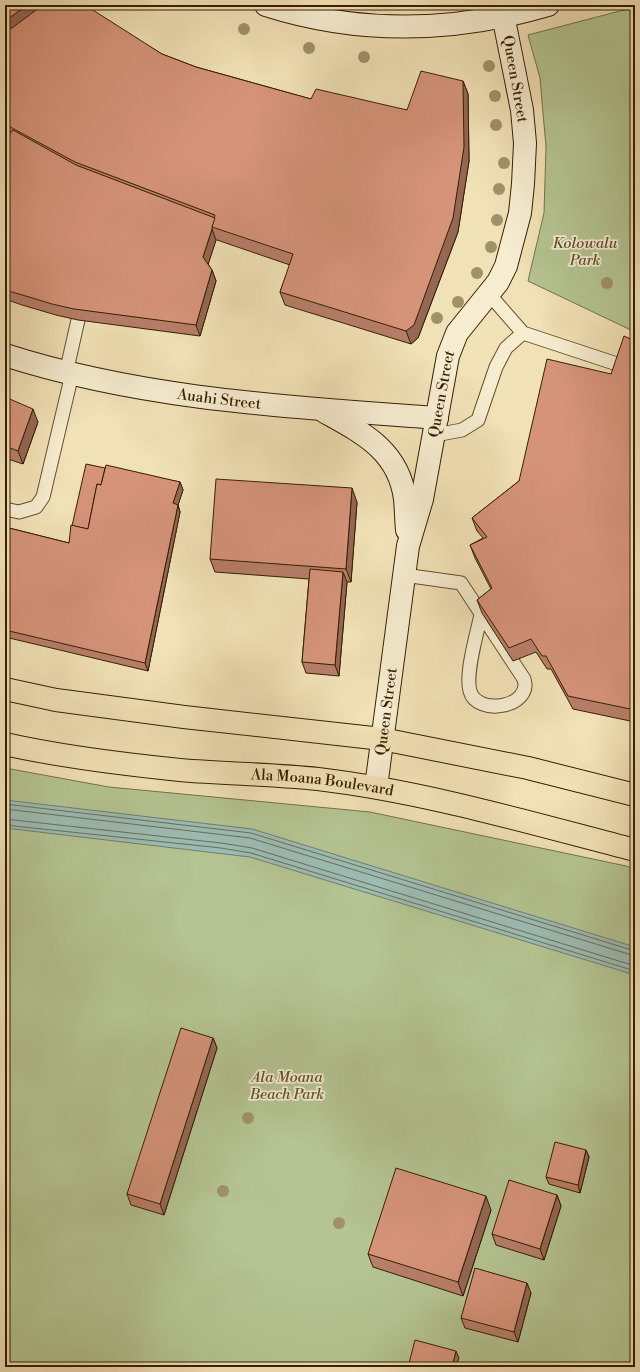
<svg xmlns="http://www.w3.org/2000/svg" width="640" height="1372" font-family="'Libre Bodoni',serif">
<rect width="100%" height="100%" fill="#f1e1b6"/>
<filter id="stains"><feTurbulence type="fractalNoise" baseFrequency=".005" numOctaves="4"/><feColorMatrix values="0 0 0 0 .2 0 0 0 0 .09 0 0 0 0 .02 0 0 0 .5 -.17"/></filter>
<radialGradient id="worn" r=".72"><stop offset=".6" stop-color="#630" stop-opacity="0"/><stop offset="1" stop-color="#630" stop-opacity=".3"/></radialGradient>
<g fill="#b4c492" stroke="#75724a">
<polygon points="635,7 635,332 528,281 544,213 546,147 540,78 528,35"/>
<polygon points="5,768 109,787 370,812 626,866 635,869 635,1367 5,1367"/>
</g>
<polygon fill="#9cbcb4" stroke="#737d6c" points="5,800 252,829 635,947 635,975 250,857 5,828"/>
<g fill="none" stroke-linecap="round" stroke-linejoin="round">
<g stroke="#696e5a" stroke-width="1">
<polyline points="5,804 251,833 635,951"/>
<polyline points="5,809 250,838 635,956"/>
<polyline points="5,819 221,843 252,848 635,966"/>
<polyline points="5,825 221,848 251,853 635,971"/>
</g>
<g stroke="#65502e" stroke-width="15">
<g id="lane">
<polyline points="489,294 523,333 623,366"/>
<polyline points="66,373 78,320"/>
<polyline points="435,435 462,430 478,420 496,367 506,348 523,333"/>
<polyline points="5,509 19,512 36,507 43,497 72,374"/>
<path d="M 404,575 L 461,583 L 524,679 C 533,707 477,717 470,691 C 465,674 477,633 481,615"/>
</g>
</g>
<g stroke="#361f01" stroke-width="24">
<g id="secondary">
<path d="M 266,5 C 360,35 453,33 548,5"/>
<path id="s1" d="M 5,355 C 145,400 292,407 437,418"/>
<path d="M 325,412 C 363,433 399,451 405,499 C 406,509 406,520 407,530"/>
<path id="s2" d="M 376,787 L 408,546 L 422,499 L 448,356 L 457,333 L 498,282 L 506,266 L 520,213 L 523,184 L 525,143 L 522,110 L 501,5"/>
</g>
</g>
<g stroke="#361f01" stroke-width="24">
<g id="primary">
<polyline points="5,689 56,700 184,717 382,739 528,768 635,795"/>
<path id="s3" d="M 5,744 C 62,757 121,764 180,770 C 226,774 272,774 318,779 C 426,792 530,823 635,850"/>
</g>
</g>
<use href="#lane" stroke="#f6ecd0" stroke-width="13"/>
<use href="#secondary" stroke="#f6ecd0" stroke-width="22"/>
<use href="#primary" stroke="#f1e1b6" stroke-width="22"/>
</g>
<g fill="#9f926a">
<circle cx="244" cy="29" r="6"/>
<circle cx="309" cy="48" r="6"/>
<circle cx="364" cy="57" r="6"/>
<circle cx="489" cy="66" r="6"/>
<circle cx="495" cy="96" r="6"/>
<circle cx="496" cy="125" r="6"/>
<circle cx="504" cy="163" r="6"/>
<circle cx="499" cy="189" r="6"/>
<circle cx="497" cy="220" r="6"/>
<circle cx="491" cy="247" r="6"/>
<circle cx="477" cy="273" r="6"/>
<circle cx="607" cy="283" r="6"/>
<circle cx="458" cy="302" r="6"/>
<circle cx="437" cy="318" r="6"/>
<circle cx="248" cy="1118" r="6"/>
<circle cx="223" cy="1191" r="6"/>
<circle cx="339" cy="1223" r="6"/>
</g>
<g fill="#b77e69" stroke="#361f01">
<polygon points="5,5 80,6 162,54 196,67 311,99 407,110 463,81 468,94 469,161 458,232 418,338 411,344 285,305 280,292 290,265 217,240 216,240 208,264 212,270 216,281 200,336 78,320 56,315 22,305 5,299 5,139 9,135 5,132"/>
<polygon points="635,341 635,722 573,709 551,669 547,669 536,652 513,661 482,613 477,600 491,589 475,558 470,545 483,538 477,531 472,518 519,481 611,374"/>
<polygon points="5,397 38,422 23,464 5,458"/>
<polygon points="105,468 180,482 183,490 178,505 180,512 148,671 5,637 5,527 69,543 72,526"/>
<polygon points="357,502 351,582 347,582 339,676 306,673 302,662 309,579 215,572 210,559"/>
<polygon points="213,1038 217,1048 164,1215 131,1205 127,1194"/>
<polygon points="586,1150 589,1157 580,1193 549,1184 546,1177"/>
<polygon points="557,1195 561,1206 544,1260 496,1245 492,1234"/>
<polygon points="491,1210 463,1296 373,1267 368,1254"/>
<polygon points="531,1293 518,1342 465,1328 461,1318"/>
</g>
<g fill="#956755" stroke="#361f01">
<polygon points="27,5 65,5 5,50 5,21"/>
<polygon points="463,81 468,94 469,161 458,232 418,338 411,344 406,331"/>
<polygon points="212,229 216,240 207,268 203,257"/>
<polygon points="212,270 216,281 200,336 196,325"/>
<polygon points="33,409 38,422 23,464 18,451"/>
<polygon points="180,482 183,490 176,511 173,503"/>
<polygon points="352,488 357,502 351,582 346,569"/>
<polygon points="178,505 180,512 148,671 145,663"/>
<polygon points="343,572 347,582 339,676 335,665"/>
<polygon points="213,1038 217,1048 164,1215 160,1204"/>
<polygon points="586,1150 589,1157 580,1193 578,1185"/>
<polygon points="557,1195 561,1206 544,1260 540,1249"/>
<polygon points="486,1196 491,1210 463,1296 458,1282"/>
<polygon points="527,1283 531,1293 518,1342 514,1332"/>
<polygon points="456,1351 459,1358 456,1367 452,1367"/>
</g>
<g fill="#d5937a" stroke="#361f01">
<polygon points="5,5 27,5 5,21"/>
<polygon points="43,5 78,5 80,6 81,5 85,5 162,54 196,67 311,99 316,89 407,110 421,71 463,81 464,147 453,218 414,325 406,331 280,292 293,254 212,227 215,215 75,162 12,128 5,122 5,33"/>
<polygon points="13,130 76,165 215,218 212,227 212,229 203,257 212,270 196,325 74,309 52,304 19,294 5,290 5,139"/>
<polygon points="624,336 635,341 635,710 568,696 546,656 542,656 531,639 509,648 477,600 492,588 470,545 487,537 472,518 519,481 547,359 611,374"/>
<polygon points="5,397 33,409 18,451 5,446"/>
<polygon points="86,464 105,468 101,485 97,484 88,529 72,526"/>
<polygon points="106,465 180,482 173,503 178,505 145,663 5,630 5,527 69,543 71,525 88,529 97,484 101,485"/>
<polygon points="216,479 352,488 346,569 210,559"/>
<polygon points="310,569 343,572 335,665 302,662"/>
<polygon points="181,1028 213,1038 160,1204 127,1194"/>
<polygon points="555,1142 586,1150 578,1185 546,1177"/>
<polygon points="396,1168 486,1196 458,1282 368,1254"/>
<polygon points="509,1180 557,1195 540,1249 492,1234"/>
<polygon points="475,1268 527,1283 514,1332 461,1318"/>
<polygon points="415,1340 456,1351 452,1367 408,1367"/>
</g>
<g text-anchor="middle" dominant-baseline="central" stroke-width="3.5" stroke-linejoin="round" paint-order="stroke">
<g font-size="15" fill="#361f01" stroke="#f6ecd0">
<text transform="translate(515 79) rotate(80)">Queen Street</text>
<text stroke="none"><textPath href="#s2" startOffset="399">Queen Street</textPath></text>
<text stroke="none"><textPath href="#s1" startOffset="219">Auahi Street</textPath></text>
<text stroke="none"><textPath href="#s2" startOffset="76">Queen Street</textPath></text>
<text stroke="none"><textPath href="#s3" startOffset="320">Ala Moana Boulevard</textPath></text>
</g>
<g font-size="15" font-style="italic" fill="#5c512c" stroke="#f6ecd0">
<text x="585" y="243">Kolowalu<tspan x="585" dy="17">Park</tspan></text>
<text x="287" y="1077">Ala Moana<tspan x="287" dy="17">Beach Park</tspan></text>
</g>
</g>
<rect width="640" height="1372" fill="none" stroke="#f1e1b6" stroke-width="20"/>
<rect x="6" y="6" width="628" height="1360" fill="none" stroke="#361f01" stroke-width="2"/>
<rect x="10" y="10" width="620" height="1352" fill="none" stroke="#361f01"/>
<rect width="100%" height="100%" filter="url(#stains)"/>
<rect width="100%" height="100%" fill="url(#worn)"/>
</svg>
